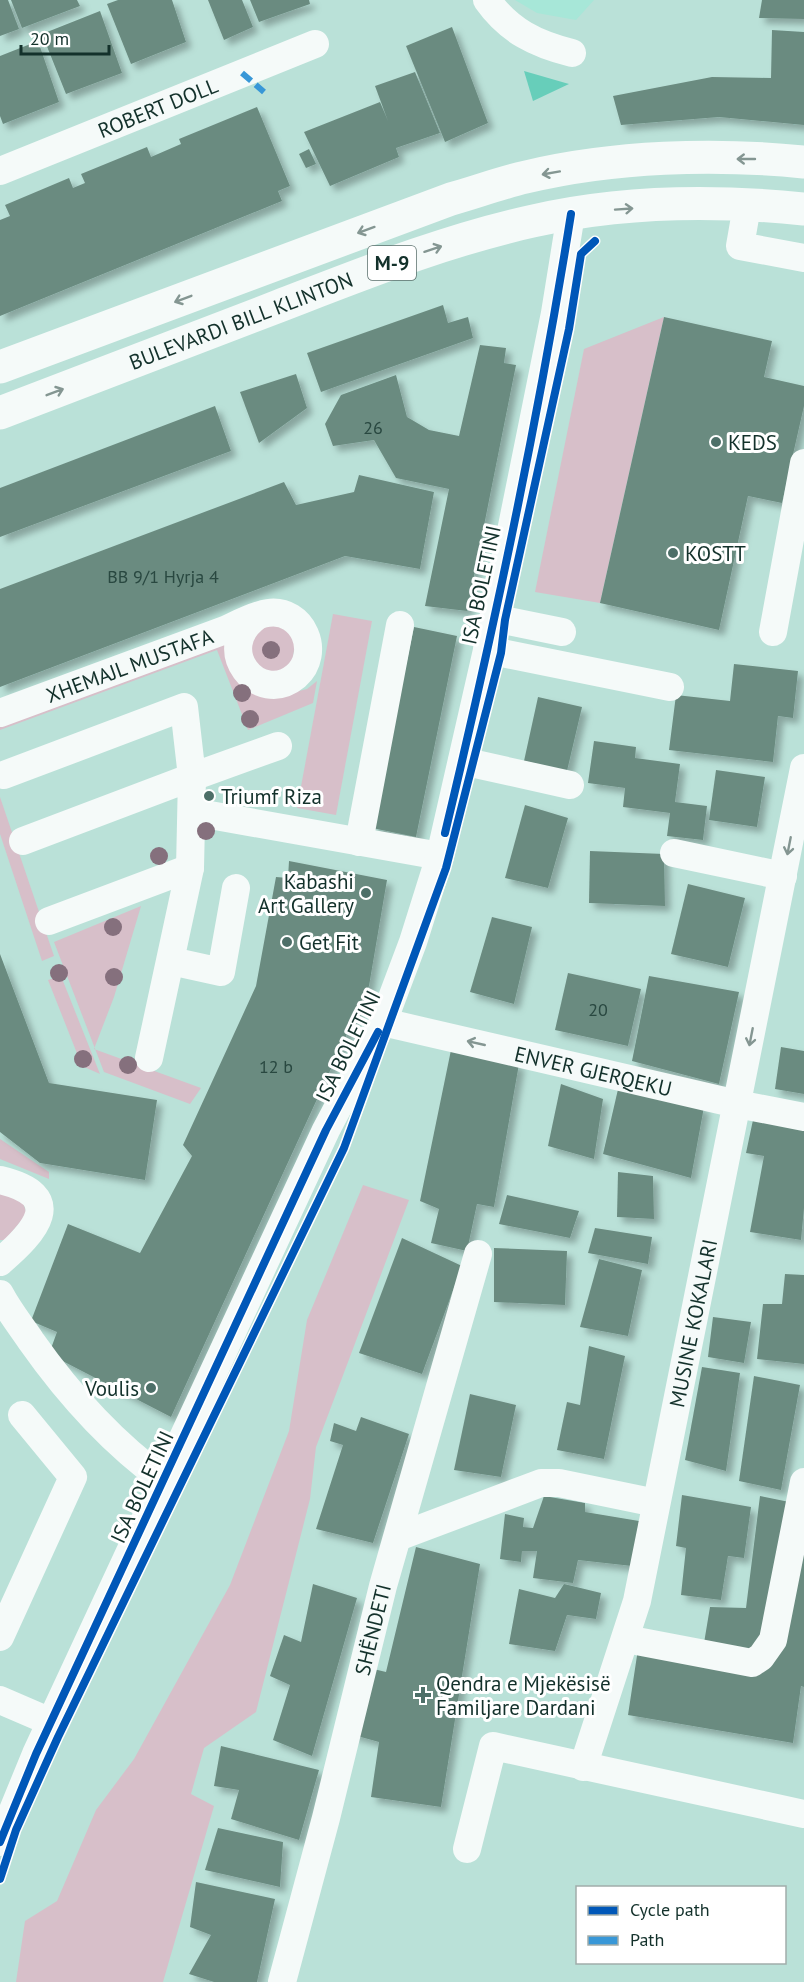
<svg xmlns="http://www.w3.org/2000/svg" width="804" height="1982" font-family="'PT Sans',sans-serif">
<defs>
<filter id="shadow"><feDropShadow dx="5.5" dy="5.5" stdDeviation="3" flood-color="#0004"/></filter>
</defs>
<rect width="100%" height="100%" fill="#bae1d8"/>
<polygon fill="#a7e7d8" points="515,0 594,0 576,20 537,13"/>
<g fill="#d7bfc9">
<polygon points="664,317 600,603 535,592 584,349"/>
<polygon points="333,614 372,621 336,815 297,808"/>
<polygon points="264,621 296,631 292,669 263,675 244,643"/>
<polygon points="225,630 283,695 307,689 317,681 313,703 248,730 217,650 0,730 0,713"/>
<polygon points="0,797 54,956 42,961 0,834"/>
<polygon points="141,906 114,997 94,1049 201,1088 190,1104 104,1072 54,942"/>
<polygon points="61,976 100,1074 82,1066 48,980"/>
<polygon points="0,1139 49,1172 49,1179 0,1159"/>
<polygon points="363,1185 409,1200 316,1447 310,1499 256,1712 204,1748 191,1794 214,1806 163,1982 16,1982 25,1921 57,1901 96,1810 134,1759 230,1585 289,1431 307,1320"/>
<polygon points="0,1187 21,1197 27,1214 5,1240 0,1240"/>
</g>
<polygon fill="#67ceba" points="524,71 569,84 533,101"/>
<g fill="#6b8b80" filter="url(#shadow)">
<polygon points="0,0 8,0 19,29 0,36"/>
<polygon points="11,0 77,0 80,6 22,28"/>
<polygon points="118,0 172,0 186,42 131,64 107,4"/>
<polygon points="208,0 242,0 253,27 224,40"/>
<polygon points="250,0 309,0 310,4 259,22"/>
<polygon points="762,0 804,0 804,19 759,18"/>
<polygon points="100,11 122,73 66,94 42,34"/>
<polygon points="452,27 488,123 445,142 406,46"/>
<polygon points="772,30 804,32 804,125 719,117 621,125 613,96 712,77 771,78"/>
<polygon points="38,41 59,102 3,124 0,116 0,56"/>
<polygon points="415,72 440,133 396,148 399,157 330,186 304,132 380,102 388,121 375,86"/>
<polygon points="257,107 290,186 278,191 282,201 0,316 0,220 10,216 5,205 69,178 73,188 85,183 81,174 147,147 151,157 181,144 179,139"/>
<polygon points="309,149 316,164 306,168 299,154"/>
<polygon points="443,305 448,323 468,317 473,338 321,392 307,353"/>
<polygon points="664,317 772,341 764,377 804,386 804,406 782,503 748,496 719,630 600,603"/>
<polygon points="480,345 506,348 504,363 516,365 467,611 425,606 449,489 396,478 374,440 333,446 325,424 341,395 396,375 407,417 429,430 459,436"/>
<polygon points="296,374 307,408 259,443 240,392"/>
<polygon points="215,406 231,451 0,537 0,488"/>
<polygon points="359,475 434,492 420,569 345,556 0,687 0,589 284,482 296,505 354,492"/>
<polygon points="414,627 457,636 416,837 372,828"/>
<polygon points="734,664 798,671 793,718 778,716 773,762 669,750 676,695 730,701"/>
<polygon points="538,697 582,707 567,771 524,761"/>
<polygon points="594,741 636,747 635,758 680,764 675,802 707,806 703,840 667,836 670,813 623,807 625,788 588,783"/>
<polygon points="716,770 765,777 757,827 709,820"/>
<polygon points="525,805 568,818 548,888 505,878"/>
<polygon points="590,851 664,854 665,906 589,903"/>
<polygon points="289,861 387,880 369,986 171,1417 49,1354 57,1332 31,1321 68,1224 140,1253 192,1156 183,1145 256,986 276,877 288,878"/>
<polygon points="688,884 745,898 728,967 671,954"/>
<polygon points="492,917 532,927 514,1004 470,992"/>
<polygon points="0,954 49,1083 157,1100 145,1180 40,1163 0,1132"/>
<polygon points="568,973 641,989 628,1046 555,1030"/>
<polygon points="649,976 739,992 719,1084 632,1061"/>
<polygon points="781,1047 804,1051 804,1094 775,1089"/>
<polygon points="451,1050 519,1064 494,1207 477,1204 467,1251 431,1243 439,1209 420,1201"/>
<polygon points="561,1084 603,1099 594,1159 548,1146"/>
<polygon points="619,1085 704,1107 691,1178 603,1154"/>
<polygon points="753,1120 804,1130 804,1208 801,1240 750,1232 764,1156 746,1153"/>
<polygon points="618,1172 653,1176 654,1219 617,1217"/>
<polygon points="507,1195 579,1211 570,1238 499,1224"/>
<polygon points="595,1228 652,1237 648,1264 588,1253"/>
<polygon points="402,1238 462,1266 422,1374 359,1353"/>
<polygon points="494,1248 567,1251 565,1305 494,1302"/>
<polygon points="599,1259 642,1270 628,1336 580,1327"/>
<polygon points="785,1274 804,1275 804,1364 757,1359 763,1304 782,1304"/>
<polygon points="713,1317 751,1322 744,1363 708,1357"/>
<polygon points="589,1346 625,1356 604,1459 557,1450 567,1402 580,1405"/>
<polygon points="702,1367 740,1373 726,1471 685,1460"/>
<polygon points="754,1376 800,1385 781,1490 739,1481"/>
<polygon points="470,1394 516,1405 501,1477 454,1470"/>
<polygon points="361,1417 409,1434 373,1543 316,1529 343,1445 330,1441 334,1423 356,1431"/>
<polygon points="682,1495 751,1507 744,1558 728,1556 721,1600 681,1595 686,1548 676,1546"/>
<polygon points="544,1496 585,1503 585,1512 639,1521 632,1566 578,1560 573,1583 533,1578 537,1551 522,1551 521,1562 500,1559 505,1514 524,1518 523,1527 533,1528"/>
<polygon points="760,1496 804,1505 804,1687 801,1686 793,1743 628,1715 638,1649 701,1661 710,1607 746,1608"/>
<polygon points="416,1547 480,1564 441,1807 371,1797 379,1742 350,1734 365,1667 386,1672"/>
<polygon points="313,1584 357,1598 312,1756 273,1740 290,1685 270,1676 284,1635 301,1642"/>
<polygon points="564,1584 601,1593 596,1619 567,1615 555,1651 509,1644 519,1589 555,1598"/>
<polygon points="221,1746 319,1770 299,1840 231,1819 239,1790 214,1786"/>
<polygon points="218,1828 283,1842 280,1887 205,1870"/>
<polygon points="196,1882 275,1899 257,1982 214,1982 189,1974 211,1935 190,1927"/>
</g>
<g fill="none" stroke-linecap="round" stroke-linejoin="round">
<g stroke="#f5faf9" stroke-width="28">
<path d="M 487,0 C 509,31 536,44 572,53"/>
<path id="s1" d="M 0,171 L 315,44"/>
<polyline points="747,206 740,246 804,258"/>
<polyline points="493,618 562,632"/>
<polyline points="773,632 804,463"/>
<polyline points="487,650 670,687"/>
<path id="s2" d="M 0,713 L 225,630 C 238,624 254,615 268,613 C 303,608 322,653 296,676 C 259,707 211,649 257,616"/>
<polyline points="462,761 570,785"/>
<polyline points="4,775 184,707 192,777 278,746"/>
<polyline points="193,812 440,856"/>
<polyline points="23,841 192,777 190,868 149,1058"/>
<polyline points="359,842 400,625"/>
<polyline points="674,853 783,876"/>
<polyline points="49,921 190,868"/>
<polyline points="171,961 221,972 236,888"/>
<path id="s3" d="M 383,1022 L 737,1104 L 804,1117"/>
<path d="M 0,1180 C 68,1196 35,1232 0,1262"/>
<path d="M 0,1294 C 9,1311 21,1326 31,1341 C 69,1395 111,1442 165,1481"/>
<polyline points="398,1537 541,1483 559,1483 656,1503"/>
<polyline points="0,1637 73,1477 22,1415"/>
<polyline points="626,1639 752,1663 761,1657 773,1640 804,1482"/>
<polyline points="0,1700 51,1722"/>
<path id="s4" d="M 583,1767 L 637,1601 L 804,768"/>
<polyline points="0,1842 36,1754 326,1130 383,1022 413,942 440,856 487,650 555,313 571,214"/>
<polyline points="467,1849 493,1746 804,1814"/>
<path id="s5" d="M 282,1982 L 326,1818 L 383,1586 L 478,1254"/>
</g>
<g stroke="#f5faf9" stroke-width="33">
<path d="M 0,367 L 451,199 C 476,192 500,183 526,177 C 614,156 714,153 804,162"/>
<path id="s6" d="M 0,413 C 93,377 186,341 279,306 C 362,274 446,240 533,221 C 620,201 716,200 804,209"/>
</g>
<polyline stroke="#3897d7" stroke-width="6" stroke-dasharray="12 6" stroke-linecap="butt" points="242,73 264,92"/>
<g stroke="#fff" stroke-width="11">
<g id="cycleway">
<path d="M 445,833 C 494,629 538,422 571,214"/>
<polyline points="0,1842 36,1754 326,1130 378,1032"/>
<polyline points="0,1879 16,1830 58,1737 344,1148 446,868 501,653 505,620 569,329 581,254 595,241"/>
</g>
</g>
<use href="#cycleway" stroke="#0057b8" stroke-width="8"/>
</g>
<g fill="#85707d">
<circle cx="271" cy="650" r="9"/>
<circle cx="242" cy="693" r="9"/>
<circle cx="250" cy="719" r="9"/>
<circle cx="206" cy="831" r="9"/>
<circle cx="159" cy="856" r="9"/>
<circle cx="113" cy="927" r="9"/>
<circle cx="59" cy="973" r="9"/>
<circle cx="114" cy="977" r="9"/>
<circle cx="83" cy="1059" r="9"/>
<circle cx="128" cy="1065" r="9"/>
</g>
<defs><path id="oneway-shaft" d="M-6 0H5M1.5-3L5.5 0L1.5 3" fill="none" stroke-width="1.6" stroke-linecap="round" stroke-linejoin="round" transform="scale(1.5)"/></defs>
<g stroke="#849692">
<use href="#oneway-shaft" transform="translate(746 159) rotate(180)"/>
<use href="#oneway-shaft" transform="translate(551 173) rotate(170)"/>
<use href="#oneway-shaft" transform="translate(624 209) rotate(-4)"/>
<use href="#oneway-shaft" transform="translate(366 230) rotate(160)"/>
<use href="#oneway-shaft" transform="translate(433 249) rotate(-18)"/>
<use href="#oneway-shaft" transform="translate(183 299) rotate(159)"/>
<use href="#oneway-shaft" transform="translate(55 392) rotate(-21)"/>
<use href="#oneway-shaft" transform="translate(789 846) rotate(101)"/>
<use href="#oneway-shaft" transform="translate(751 1037) rotate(101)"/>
<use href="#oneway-shaft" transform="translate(476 1043) rotate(-167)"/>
</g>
<g fill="#4d6f68" stroke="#fff" stroke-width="2">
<circle cx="716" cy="442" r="6"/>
<circle cx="673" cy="553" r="6"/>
<circle cx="209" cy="796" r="6"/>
<circle cx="366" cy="893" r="6"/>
<circle cx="287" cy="942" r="6"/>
<circle cx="151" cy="1388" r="6"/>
<path d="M420 1686h6v6h6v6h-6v6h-6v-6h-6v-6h6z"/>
</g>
<g text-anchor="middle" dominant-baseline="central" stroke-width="6" stroke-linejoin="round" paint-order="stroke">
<g font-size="18" fill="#294840">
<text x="373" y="427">26</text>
<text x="163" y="576">BB 9/1 Hyrja 4</text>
<text x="598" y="1009">20</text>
<text x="276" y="1066">12 b</text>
</g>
<rect fill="#fff" stroke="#5a6f6b" stroke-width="1.5" x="368" y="246" width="48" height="34" rx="4.5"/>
<g font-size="20" font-weight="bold" fill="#13312b">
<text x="392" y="263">M-9</text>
</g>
<g font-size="21" fill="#13312b" stroke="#fff">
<text stroke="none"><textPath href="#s1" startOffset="170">ROBERT DOLL</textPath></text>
<text stroke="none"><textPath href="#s6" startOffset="258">BULEVARDI BILL KLINTON</textPath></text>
<text transform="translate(481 585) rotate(-78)">ISA BOLETINI</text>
<text stroke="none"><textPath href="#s2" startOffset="138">XHEMAJL MUSTAFA</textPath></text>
<text transform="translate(348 1046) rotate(-64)">ISA BOLETINI</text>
<text stroke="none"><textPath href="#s3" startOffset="216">ENVER GJERQEKU</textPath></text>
<text stroke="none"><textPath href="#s4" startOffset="458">MUSINE KOKALARI</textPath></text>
<text transform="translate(142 1487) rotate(-65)">ISA BOLETINI</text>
<text stroke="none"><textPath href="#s5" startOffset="364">SHËNDETI</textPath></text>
</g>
<g font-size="21" fill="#13312b" stroke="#fff" text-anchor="start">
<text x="728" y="442">KEDS</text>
<text x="685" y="553">KOSTT</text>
<text x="221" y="796">Triumf Riza</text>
<text x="354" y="881" text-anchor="end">Kabashi<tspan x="354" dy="24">Art Gallery</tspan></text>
<text x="299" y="942">Get Fit</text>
<text x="139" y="1388" text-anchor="end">Voulis</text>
<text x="436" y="1683">Qendra e Mjekësisë<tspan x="436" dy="24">Familjare Dardani</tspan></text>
</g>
</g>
<rect x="576" y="1886" width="210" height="78" fill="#ffffff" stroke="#a1adaa" stroke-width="1.5"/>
<rect x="588" y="1906" width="30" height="9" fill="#0057b8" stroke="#a1adaa" stroke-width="1.5"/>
<text x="630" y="1916" font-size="18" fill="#13312b">Cycle path</text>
<rect x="588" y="1936" width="30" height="9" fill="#3897d7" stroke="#a1adaa" stroke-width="1.5"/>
<text x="630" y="1946" font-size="18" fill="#13312b">Path</text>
<path d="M21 45v9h88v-9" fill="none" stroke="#13312b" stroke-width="3"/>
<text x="30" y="45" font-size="18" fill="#13312b" stroke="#ffffff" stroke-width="4.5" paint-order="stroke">20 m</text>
</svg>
